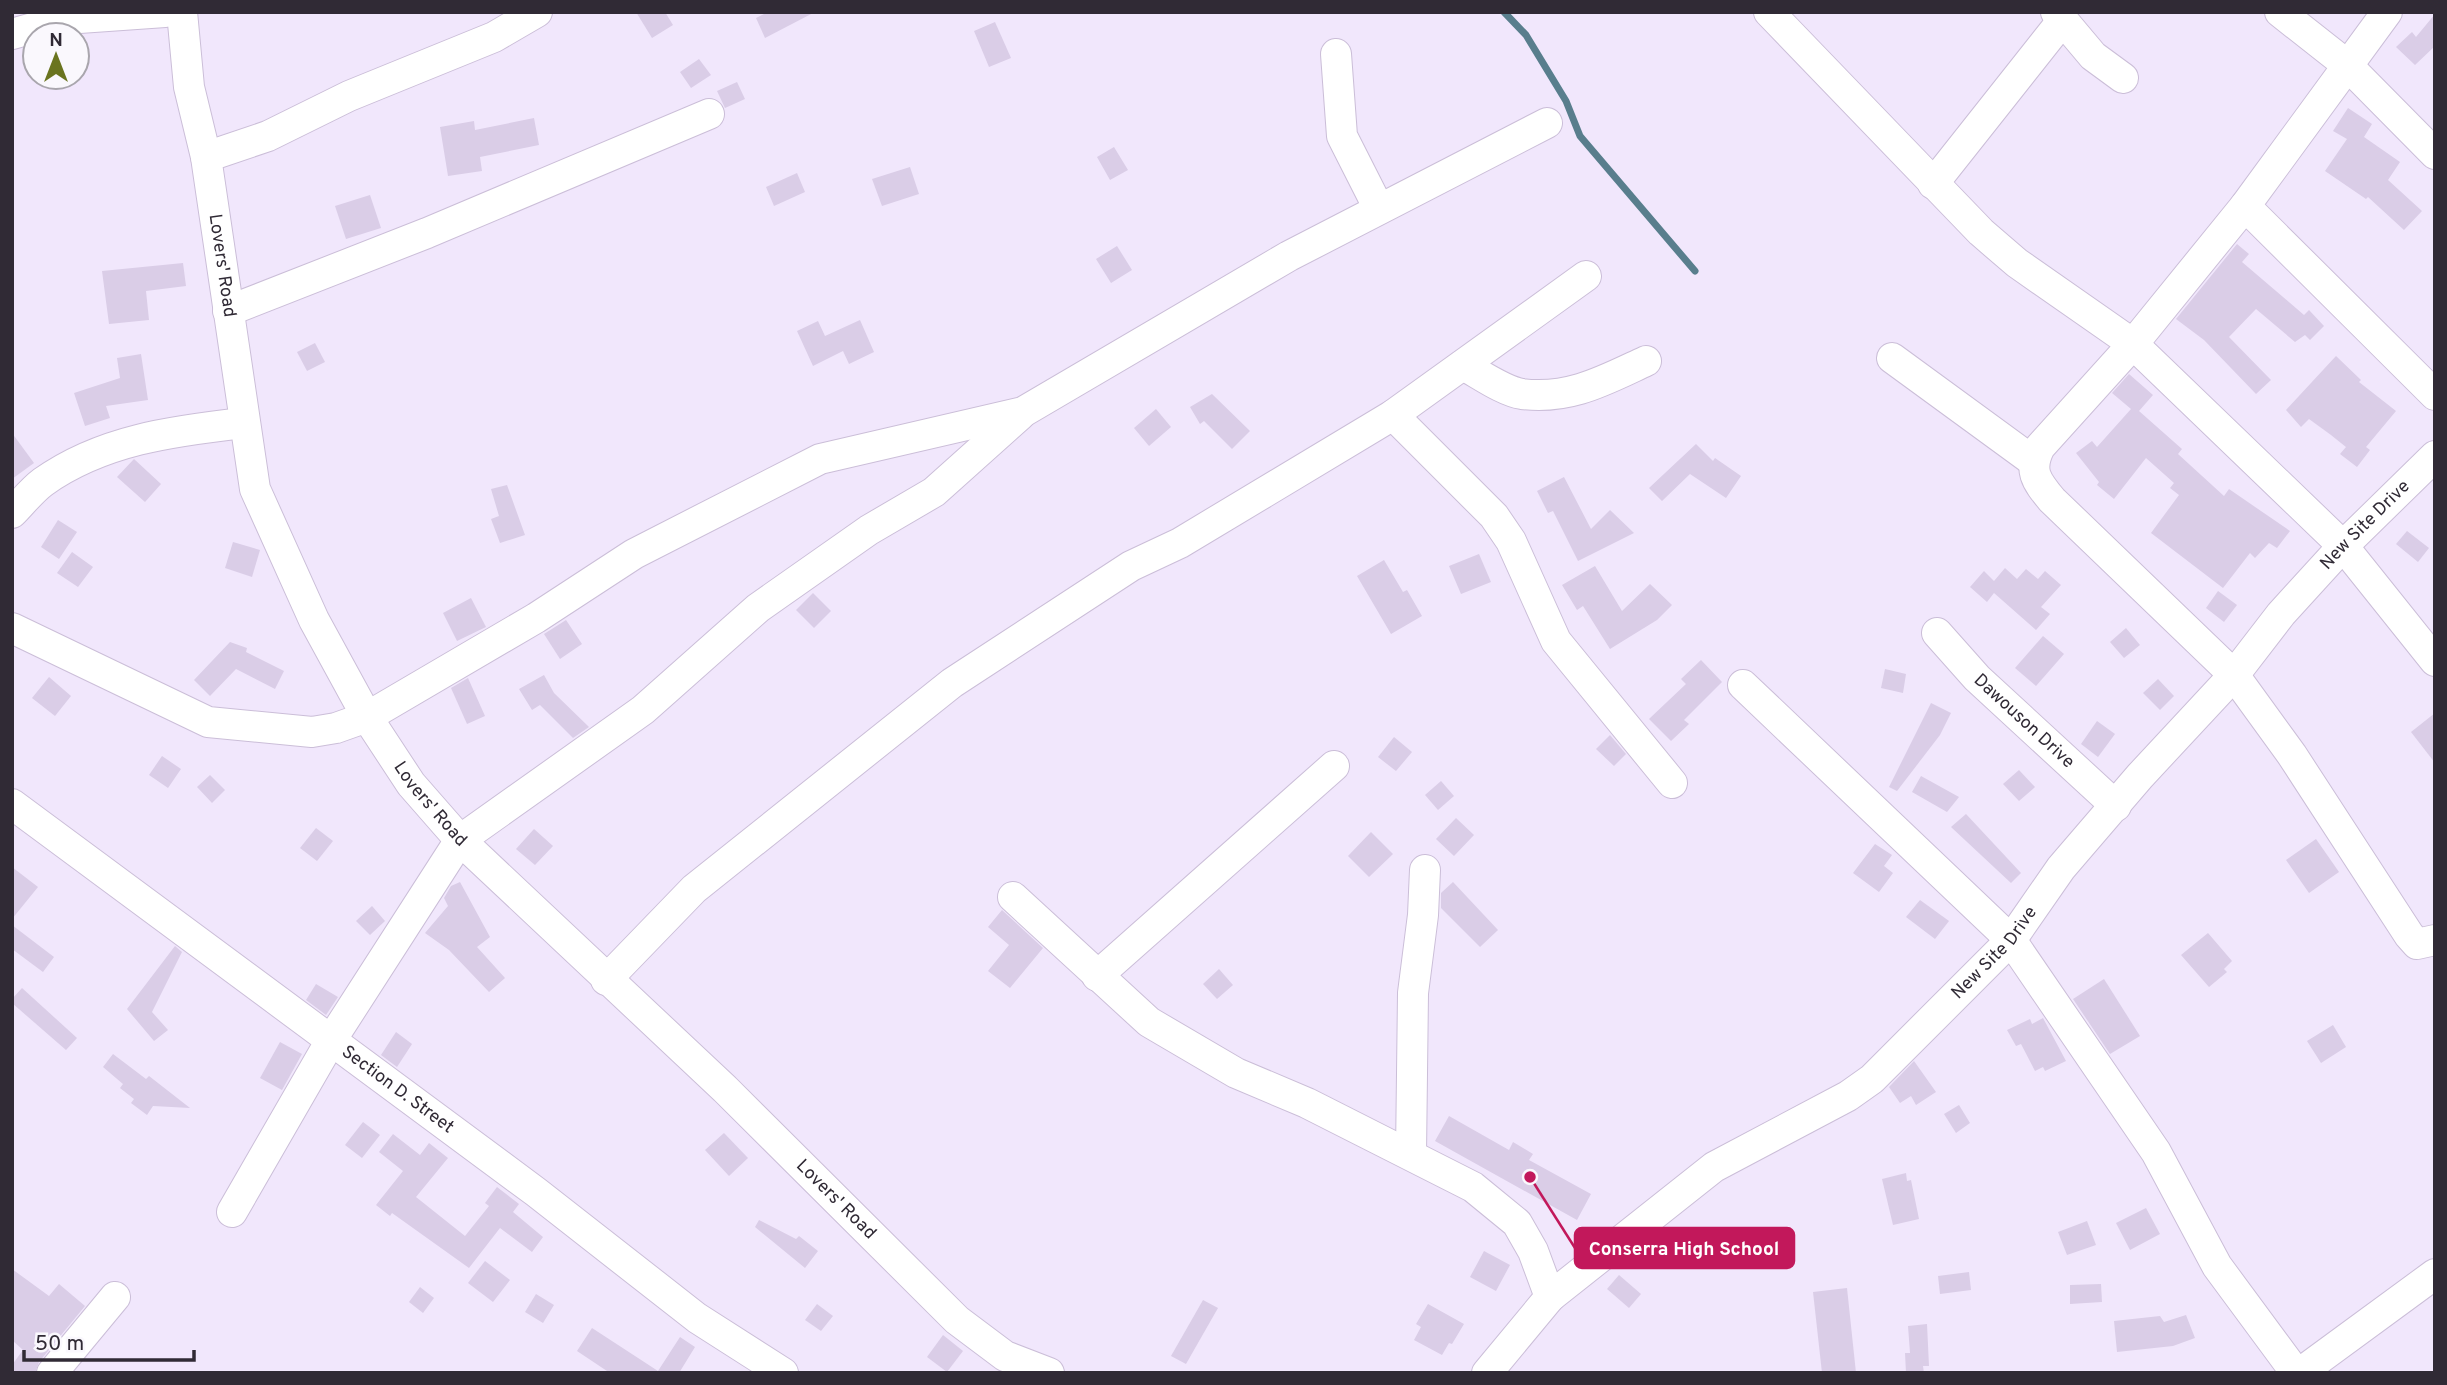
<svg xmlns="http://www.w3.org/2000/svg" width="2447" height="1385" font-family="Overpass,sans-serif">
<rect width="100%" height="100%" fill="#f1e7fc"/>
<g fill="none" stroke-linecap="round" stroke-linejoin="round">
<polyline stroke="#597e8d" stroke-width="7" points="1504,12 1526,35 1566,101 1580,136 1695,271"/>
</g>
<g fill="#dacde7">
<polygon points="636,12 665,12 673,25 652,38"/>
<polygon points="768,12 815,12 765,38 756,18"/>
<polygon points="2435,14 2435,46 2415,65 2396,47 2412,32 2416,37"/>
<polygon points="995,22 1011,58 989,67 974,31"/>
<polygon points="699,59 711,75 691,88 680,72"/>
<polygon points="737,82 745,99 725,108 717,91"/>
<polygon points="2348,108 2372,124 2364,137 2400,162 2388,180 2422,211 2404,230 2368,197 2366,199 2325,171 2347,139 2333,131"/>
<polygon points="534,118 539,145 480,157 482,171 448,176 440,127 474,121 475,130"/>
<polygon points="1114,147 1128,170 1110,180 1097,157"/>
<polygon points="910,167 919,194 882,206 872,179"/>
<polygon points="797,173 805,192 774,206 766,187"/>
<polygon points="370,195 381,228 346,239 335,206"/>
<polygon points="2237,244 2249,254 2242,262 2304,315 2309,310 2324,326 2310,340 2305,335 2295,342 2256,309 2229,337 2271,380 2256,394 2204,340 2176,319"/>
<polygon points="1117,246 1132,270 1111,283 1096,259"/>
<polygon points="183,263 186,286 146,291 149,320 109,324 102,271"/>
<polygon points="860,320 874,352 849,364 843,351 813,366 797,331 818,321 825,336"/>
<polygon points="315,343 325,362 307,371 297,352"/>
<polygon points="141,354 148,400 106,406 110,418 85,426 74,393 120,378 117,358"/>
<polygon points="2336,356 2361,380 2359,382 2396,411 2366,447 2370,450 2357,467 2340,454 2346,447 2331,435 2309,419 2301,427 2286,410"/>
<polygon points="2129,374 2153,395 2139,411 2182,449 2178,454 2224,496 2229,489 2290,531 2277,548 2269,543 2255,558 2250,553 2223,588 2151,533 2179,495 2170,488 2174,483 2146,458 2114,499 2097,485 2099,482 2076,453 2092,441 2097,447 2131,409 2112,393"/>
<polygon points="1212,394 1250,431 1232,449 1204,421 1200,424 1190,407"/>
<polygon points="1156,409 1171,427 1149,446 1134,428"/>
<polygon points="12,433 34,463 12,479"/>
<polygon points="1696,444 1713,461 1715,458 1741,476 1726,498 1690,474 1662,501 1649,488"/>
<polygon points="134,459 161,484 145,502 117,477"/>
<polygon points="1564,477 1591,529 1610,510 1634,533 1578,561 1553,511 1548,513 1537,491"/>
<polygon points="507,485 525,535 500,543 491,519 499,516 491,489"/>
<polygon points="58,520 77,532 59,559 41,547"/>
<polygon points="2407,531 2429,548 2418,562 2396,544"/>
<polygon points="233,542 260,550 252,577 225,568"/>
<polygon points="72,552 93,567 78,587 57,573"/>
<polygon points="1479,554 1491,582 1461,594 1449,566"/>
<polygon points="1384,560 1403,592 1407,590 1422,616 1391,634 1357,576"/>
<polygon points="1595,566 1622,611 1650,584 1672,605 1657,620 1610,649 1583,606 1577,610 1562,585"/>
<polygon points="2005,568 2017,579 2026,569 2038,579 2045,571 2061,585 2041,607 2050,614 2036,630 1994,593 1987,602 1970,587 1984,571 1994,581"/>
<polygon points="2218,591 2237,605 2224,622 2206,608"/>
<polygon points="813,593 831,611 814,628 796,610"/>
<polygon points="471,598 486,627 457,641 443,613"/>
<polygon points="566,620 582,644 560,659 544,634"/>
<polygon points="2126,628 2140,645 2124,658 2110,642"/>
<polygon points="2043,636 2064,654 2036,686 2015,668"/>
<polygon points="230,642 247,648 246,652 284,671 275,689 236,669 210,696 194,680"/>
<polygon points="1701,660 1722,682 1684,720 1689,724 1671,741 1649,719 1686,684 1681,679"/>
<polygon points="1885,669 1906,674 1903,693 1881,688"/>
<polygon points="544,675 554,693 589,727 573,738 540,705 532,710 519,689"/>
<polygon points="49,677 71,696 55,716 32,698"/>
<polygon points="468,678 485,716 467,724 451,688"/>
<polygon points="2158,679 2174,696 2160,710 2143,693"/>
<polygon points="1931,703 1951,713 1940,735 1897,791 1889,787"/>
<polygon points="2435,713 2435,763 2411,732"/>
<polygon points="2097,721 2115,734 2098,757 2081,744"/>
<polygon points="1610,735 1626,754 1614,766 1596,749"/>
<polygon points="1394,737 1412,752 1396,771 1378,757"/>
<polygon points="162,756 181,769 168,788 149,775"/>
<polygon points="2019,770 2035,787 2019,801 2003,784"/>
<polygon points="210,775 225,790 212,803 197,787"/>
<polygon points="1921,776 1959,797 1947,812 1912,792"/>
<polygon points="1441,781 1454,796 1438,810 1425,795"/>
<polygon points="1966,814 2021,873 2011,883 1951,827"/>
<polygon points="1456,818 1474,835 1454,856 1436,839"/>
<polygon points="316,828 333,841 317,861 300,848"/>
<polygon points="534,829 553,846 535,865 516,849"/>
<polygon points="1371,832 1393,854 1369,877 1348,856"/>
<polygon points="2316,839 2339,872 2309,893 2286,860"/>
<polygon points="1875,844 1892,855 1884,866 1893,873 1879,892 1853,873"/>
<polygon points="12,867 38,887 12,919"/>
<polygon points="460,882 490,937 477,947 505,978 489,992 449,950 425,933 448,906 444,898 451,886"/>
<polygon points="1453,882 1498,930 1480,947 1441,908 1441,893"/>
<polygon points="1920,900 1949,921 1935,939 1906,917"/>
<polygon points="372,906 385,921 370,935 356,921"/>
<polygon points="1002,910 1043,948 1010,988 988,971 1009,945 988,927"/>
<polygon points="12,925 54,957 43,972 12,949"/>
<polygon points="2208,933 2232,961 2224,969 2227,972 2209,987 2181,955"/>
<polygon points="175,946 182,952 152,1012 168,1030 154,1041 127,1009"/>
<polygon points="1219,969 1233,985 1217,999 1203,984"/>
<polygon points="2104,979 2140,1036 2110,1054 2073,999"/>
<polygon points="316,984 338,997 326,1015 306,1000"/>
<polygon points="22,988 77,1038 66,1050 12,1003 12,999"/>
<polygon points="2043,1018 2066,1061 2045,1071 2043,1067 2035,1071 2021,1044 2016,1046 2007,1030 2030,1019 2032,1024"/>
<polygon points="2333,1025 2346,1047 2321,1063 2307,1041"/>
<polygon points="396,1032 412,1044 397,1067 381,1055"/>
<polygon points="280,1042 302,1054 282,1090 260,1078"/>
<polygon points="113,1054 146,1079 149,1076 190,1108 153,1106 147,1115 131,1103 134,1099 120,1088 123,1084 103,1067"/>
<polygon points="1914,1061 1936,1092 1916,1105 1911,1096 1900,1103 1889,1087"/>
<polygon points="1959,1105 1970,1123 1956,1133 1944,1114"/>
<polygon points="1449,1116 1509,1150 1513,1142 1533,1154 1529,1160 1591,1194 1577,1220 1435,1141"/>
<polygon points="363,1122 380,1135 362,1158 345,1145"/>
<polygon points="724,1133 748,1158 729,1176 705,1150"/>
<polygon points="393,1134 420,1155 429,1143 448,1158 416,1197 465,1236 489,1206 485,1203 497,1187 519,1204 513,1212 543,1237 532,1252 500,1228 469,1268 392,1213 390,1216 376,1205 403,1171 379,1152"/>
<polygon points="1906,1173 1907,1181 1911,1180 1919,1219 1893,1225 1882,1179"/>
<polygon points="2146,1208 2160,1234 2130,1250 2116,1223"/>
<polygon points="759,1220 796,1239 799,1236 818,1251 805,1268 755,1227"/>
<polygon points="2087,1221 2096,1245 2067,1255 2058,1232"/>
<polygon points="1484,1251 1510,1265 1496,1291 1470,1277"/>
<polygon points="485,1261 510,1280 493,1302 468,1283"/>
<polygon points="12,1269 49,1296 59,1284 85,1306 39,1362 35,1373 12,1373 12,1365 23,1350 12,1340"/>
<polygon points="1969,1272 1971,1290 1940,1294 1938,1276"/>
<polygon points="1619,1275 1641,1294 1629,1308 1607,1289"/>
<polygon points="2101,1284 2102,1302 2070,1304 2070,1285"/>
<polygon points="420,1287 434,1298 423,1313 409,1302"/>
<polygon points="1847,1288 1856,1373 1822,1373 1813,1292"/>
<polygon points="536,1294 554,1305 543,1323 525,1312"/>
<polygon points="1203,1300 1218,1308 1186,1364 1171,1356"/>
<polygon points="817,1304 833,1316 821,1331 805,1320"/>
<polygon points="1428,1304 1464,1324 1452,1344 1449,1343 1442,1355 1414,1340 1421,1327 1416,1324"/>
<polygon points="2186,1315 2195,1338 2173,1346 2117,1352 2114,1321 2160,1316 2164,1322"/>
<polygon points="1927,1324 1929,1366 1923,1366 1924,1373 1906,1373 1905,1353 1910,1353 1908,1326"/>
<polygon points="592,1328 658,1371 680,1337 695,1347 679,1373 610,1373 577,1351"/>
<polygon points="943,1335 963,1351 947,1372 927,1357"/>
</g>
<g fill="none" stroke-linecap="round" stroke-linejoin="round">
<g stroke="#cbbed8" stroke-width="32">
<g id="minor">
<path id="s1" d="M 182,12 L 189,87 L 206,157 L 255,489 L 314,620 L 367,717 L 411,784 L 460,840 L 725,1089 L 957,1320 L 1005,1356 L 1049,1373"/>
<polyline points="1769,12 1981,232 2017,263 2133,344 2343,546 2435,661"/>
<polyline points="2056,12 2093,56 2123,78"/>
<polyline points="2280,12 2346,64 2435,154"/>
<path d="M 2387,12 L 2245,206 L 2133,344 L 2040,447 C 2028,470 2036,481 2052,500 L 2234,675 L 2292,755 L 2409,935 L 2417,944 L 2435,940"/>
<polyline points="12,34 65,19 165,12"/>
<polyline points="1336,54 1342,136 1379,209"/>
<polyline points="206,157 268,136 349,96 494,37 537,12"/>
<polyline points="1933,184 2062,21"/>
<polyline points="2245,206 2435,395"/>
<polyline points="228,311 427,233 709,114"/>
<polyline points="1892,358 2033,461"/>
<path d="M 1463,365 C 1480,374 1503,391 1522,394 C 1570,400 1605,380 1646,361"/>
<polyline points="1393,415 1494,516 1511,541 1556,641 1672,783"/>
<path d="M 12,513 C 22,503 32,490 43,482 C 102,440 173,431 243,423"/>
<polyline points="12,628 208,722 312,732 336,728 367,717 536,618 634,554 820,459 1023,412 1289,256 1547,123"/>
<path id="s2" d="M 1937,633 L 1977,678 L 2116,806"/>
<polyline points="1743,685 2011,940 2156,1152 2217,1266 2296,1373"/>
<path id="s3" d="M 12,804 L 536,1192 L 697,1318 L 783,1373"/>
<polyline points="1013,897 1149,1022 1236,1073 1307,1103 1473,1187 1517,1223 1533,1251 1550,1297"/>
<polyline points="1097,976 1334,766"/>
<polyline points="606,980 694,889 952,683 1131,566 1180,543 1393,415 1586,276"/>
<polyline points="1411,1154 1413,993 1423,915 1425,870"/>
<polyline points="232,1212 330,1042 460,840 643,710 758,608 869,530 934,492 1020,415"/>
<polyline points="52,1373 115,1297"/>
<path id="s4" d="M 1487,1373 L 1550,1297 L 1714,1167 L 1848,1096 L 1872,1079 L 2011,940 L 2061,868 L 2140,776 L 2234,675 L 2281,614 L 2343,546 L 2435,456"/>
<polyline points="2300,1373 2435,1274"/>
</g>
</g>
<use href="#minor" stroke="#fff" stroke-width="30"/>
</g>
<g text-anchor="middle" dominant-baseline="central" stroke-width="5" stroke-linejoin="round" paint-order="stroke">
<g font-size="18" fill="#302a35" stroke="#faf8fd">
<text stroke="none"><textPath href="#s1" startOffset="257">Lovers' Road</textPath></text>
<text stroke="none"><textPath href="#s4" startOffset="1232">New Site Drive</textPath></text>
<text stroke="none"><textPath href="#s2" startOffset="124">Dawouson Drive</textPath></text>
<text stroke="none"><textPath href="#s1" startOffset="845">Lovers' Road</textPath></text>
<text stroke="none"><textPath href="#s4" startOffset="665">New Site Drive</textPath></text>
<text stroke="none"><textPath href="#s3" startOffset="480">Section D. Street</textPath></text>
<text stroke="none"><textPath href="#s1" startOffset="1412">Lovers' Road</textPath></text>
</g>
</g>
<path fill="none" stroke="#c2185b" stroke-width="2.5" d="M1530 1177L1575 1248"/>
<circle fill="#c2185b" stroke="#faf8fd" stroke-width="2.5" cx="1530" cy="1177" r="7"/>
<rect fill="#c2185b" stroke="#c2185b" stroke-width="2.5" x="1575" y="1228" width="219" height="40" rx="7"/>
<g font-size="19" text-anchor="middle" font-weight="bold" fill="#fff">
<text x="1684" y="1255">Conserra High School</text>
</g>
<rect width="2447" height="1385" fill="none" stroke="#302a35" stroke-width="28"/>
<g transform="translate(56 56)"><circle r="33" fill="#faf8fd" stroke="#a9a6ad" stroke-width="2"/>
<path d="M0-5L12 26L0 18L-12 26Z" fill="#6a741f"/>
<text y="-10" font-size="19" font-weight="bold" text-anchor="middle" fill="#302a35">N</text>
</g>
<path d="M24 1350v10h170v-10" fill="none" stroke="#302a35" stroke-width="3.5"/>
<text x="35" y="1350" font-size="21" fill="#302a35" stroke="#faf8fd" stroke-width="5" paint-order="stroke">50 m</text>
</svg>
